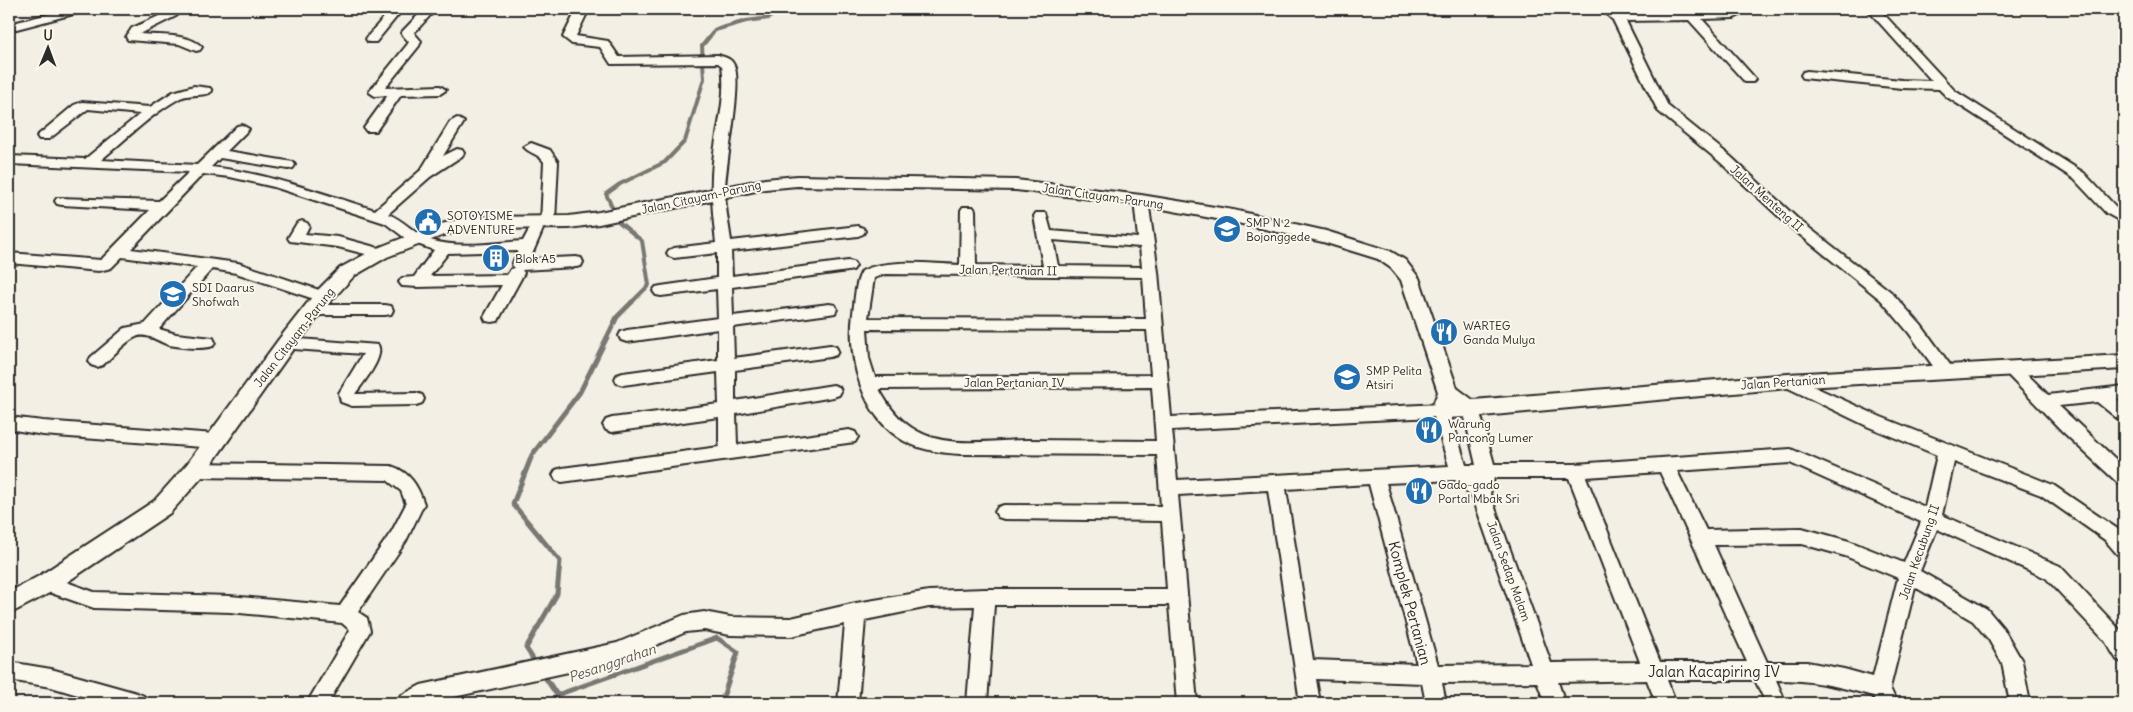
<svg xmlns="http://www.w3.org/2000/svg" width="2133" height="712" font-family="Delius,sans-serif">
<rect width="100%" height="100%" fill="#f3efe4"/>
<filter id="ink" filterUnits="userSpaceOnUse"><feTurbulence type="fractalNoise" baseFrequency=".02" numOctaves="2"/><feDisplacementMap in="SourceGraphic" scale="10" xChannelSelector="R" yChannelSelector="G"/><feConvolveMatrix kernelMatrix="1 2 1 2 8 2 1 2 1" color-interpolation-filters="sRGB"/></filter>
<g filter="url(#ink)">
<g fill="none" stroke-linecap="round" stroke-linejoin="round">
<polyline stroke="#787772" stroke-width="4" points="631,303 649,285 642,241 619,222 606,194 620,184 665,162 685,141 704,79 702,46 715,30 746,21 769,18 777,9"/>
<g stroke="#787772" stroke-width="5">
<polyline points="537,665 526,648 557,594 560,561 513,504 532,455 580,392 617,317 632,302"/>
<polyline points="543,674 557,695 717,638 738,652 721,703"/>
</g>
<g stroke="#2b2b2b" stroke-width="4">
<g id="minor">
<polygon points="69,9 87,9 85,11 9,31 9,24"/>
<path d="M 166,9 L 179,9 L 181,11 L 176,16 L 140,34 C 158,36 189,33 202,47 L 200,50 L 196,51 L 179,44 L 128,40 L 126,37 L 132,28 L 168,12 Z"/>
<polygon points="391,9 403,9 376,42 368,42 366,39 368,36"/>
<polygon points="424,9 436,9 414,33 421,41 419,46 385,88 440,86 446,90 440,94 401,95 376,131 366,131 364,128 388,95 375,96 369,92 407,45 409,42 401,33"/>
<path d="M 577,9 L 589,9 L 576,36 L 608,41 L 619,57 L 718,55 C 724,57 731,58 734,65 C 743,85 725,163 725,191 C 725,208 729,225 731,241 L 858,226 L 863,228 L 865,231 L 863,234 L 858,236 L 731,251 L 732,276 L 848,261 L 853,262 L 856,266 L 853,270 L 848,271 L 732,287 L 733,316 L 829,304 L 835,305 L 837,309 L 835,313 L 829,314 L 733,327 L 734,358 L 830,345 L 836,347 L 838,351 L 836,355 L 830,357 L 735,370 L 735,401 L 833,385 L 839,387 L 841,391 L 839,395 L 833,397 L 736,414 L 737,445 L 849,430 L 855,432 L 858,437 L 855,442 L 562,482 L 556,480 L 553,475 L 556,470 L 562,468 L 719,447 L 719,417 L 612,432 L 606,430 L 603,425 L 606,420 L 612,418 L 719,404 L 718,372 L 623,385 L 617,383 L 615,379 L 617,375 L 623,373 L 718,360 L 718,329 L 627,342 L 621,340 L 619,336 L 621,332 L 627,330 L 718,318 L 717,289 L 661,296 L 656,295 L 653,291 L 656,287 L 661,286 L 717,278 L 717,253 L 674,258 L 669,256 L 667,253 L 669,250 L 674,248 L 716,243 C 713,216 710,190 713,162 C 716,129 727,99 722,66 L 718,63 L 611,64 L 600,47 L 572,44 L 563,37 Z"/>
<polygon points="1601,9 1614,9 1621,14 1738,13 1740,15 1734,18 1702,19 1753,76 1755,79 1753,82 1745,82 1689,20 1626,21 1668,106 1730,156 1799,220 1891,292 1921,325 1953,369 1955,373 1953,377 1947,379 1941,377 1909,333 1881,300 1789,226 1720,162 1658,111 1613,20"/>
<polygon points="1867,9 1879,9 1955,91 2084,173 2116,207 2124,212 2124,223 2106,213 2074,179 1947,97 1939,89 1902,88 1803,78 1801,75 1803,72 1807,71 1902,80 1932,81"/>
<path d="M 194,86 L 210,88 L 212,91 C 207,97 191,93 180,98 C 151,114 126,139 101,160 L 197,165 L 237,126 L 242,125 L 249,129 L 227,151 L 293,162 L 295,165 L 293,168 L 288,169 L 220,158 L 211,167 C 267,173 321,193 375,210 L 421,170 L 450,122 L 457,118 L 464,122 L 443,156 L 457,149 L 462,150 L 464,153 L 462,156 L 430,177 L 388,214 C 404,220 414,234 430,240 C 459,249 494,243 523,241 L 531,226 L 541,226 L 543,229 L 530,259 L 576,257 L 581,258 L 583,262 L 581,266 L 576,267 L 522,270 L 524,273 L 500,317 L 498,321 L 492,322 L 486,321 L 484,317 L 502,285 L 418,287 L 402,286 L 399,282 L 402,278 L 414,277 L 434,250 L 409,241 L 385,223 L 274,187 L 230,177 L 203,174 L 131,249 L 238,263 L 328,293 L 331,297 L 328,301 L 323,302 L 236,273 L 212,269 L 159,329 L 176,334 L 213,338 L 215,342 L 213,346 C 200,350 182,347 169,345 C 159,342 146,332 136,337 C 126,341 111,358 103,365 L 97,367 L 91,365 L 89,361 L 91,357 L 125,328 L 145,324 L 197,267 L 122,257 L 111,268 L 99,271 L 9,263 L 9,253 L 101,260 L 150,210 L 62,205 L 57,204 L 55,201 L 57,198 L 159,201 L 189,172 L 9,164 L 9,156 L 85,159 L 140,114 L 88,109 L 49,139 L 39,139 L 37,136 L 74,105 L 82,102 L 150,107 L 173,92 ZM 518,251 L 512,265 L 515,268 L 511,269 L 507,275 L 430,276 L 448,253 Z"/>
<path d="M 531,143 L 550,150 L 558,162 L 555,222 L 553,225 L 543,225 L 541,222 L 544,162 C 538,153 530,154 524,147 Z"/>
<path d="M 1141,196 L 1146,197 L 1148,200 L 1158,272 L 1171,417 L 1441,404 L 1447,405 L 1449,410 L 1466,465 L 1476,465 L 1463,409 L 1465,404 L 1471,403 L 1477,404 L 1479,409 L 1494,464 L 1575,464 L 1791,449 L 1925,507 L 1937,455 L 1869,427 L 1782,385 L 1780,381 L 1782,377 L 1788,375 L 1881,417 L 2053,485 L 2119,530 L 2124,536 L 2124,556 L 2117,554 L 2105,540 L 2041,495 L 1954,462 L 1942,515 L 2060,566 L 2119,629 L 2124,637 L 2124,663 L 2117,660 L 2105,641 L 2046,578 L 1937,529 L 1920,571 L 1987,609 L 2003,628 L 2022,661 L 2030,703 L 2010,703 L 2002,663 L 1989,640 L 1973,621 L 1915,587 L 1890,688 L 1897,703 L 1876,703 L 1873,696 C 1838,686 1812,680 1776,680 L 1786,703 L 1766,703 L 1755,680 L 1667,680 L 1676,703 L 1656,703 L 1647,680 L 1558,682 L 1565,703 L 1545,703 L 1537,682 L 1442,683 L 1446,703 L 1426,703 L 1422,683 L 1316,679 L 1320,703 L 1300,703 L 1268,490 L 1178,495 L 1197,703 L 1177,703 L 1169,605 L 994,605 L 987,703 L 967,703 L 975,606 L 929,607 L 865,620 L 858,703 L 838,703 L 845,624 L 791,636 L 730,635 L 704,630 L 686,632 L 619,661 L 426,703 L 397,703 L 400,696 L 421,685 L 617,643 L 684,615 L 704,612 L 730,617 L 791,618 L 856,603 L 929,591 L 985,589 L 1167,589 L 1162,521 L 1004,519 L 998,517 L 995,512 L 998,507 L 1004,505 L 1161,506 L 1157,455 L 960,454 C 941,453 921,450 904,441 C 862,417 847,358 853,313 C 855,300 855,282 862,271 C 886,258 932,264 960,265 L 961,210 L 963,207 L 973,207 L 975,210 L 976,265 L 1043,266 L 1034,216 L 1036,213 L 1046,213 L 1051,231 L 1138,238 L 1134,200 L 1136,197 ZM 1053,240 L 1140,247 L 1142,267 L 1058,266 ZM 885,274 L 1143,277 L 1146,319 L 868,318 L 874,278 ZM 867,329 L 1147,330 L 1151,375 L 875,377 L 869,358 ZM 1152,387 L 1156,441 C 1113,441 1069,440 1026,440 C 992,440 948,449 917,431 C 900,422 888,406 879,389 ZM 1434,417 L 1449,466 L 1177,480 L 1172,430 ZM 1790,463 L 1921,522 L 1904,563 L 1849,541 L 1802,528 L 1706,530 L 1677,471 ZM 1660,472 L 1747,662 L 1660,662 L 1586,477 ZM 1494,478 L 1569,478 L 1640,662 L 1551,663 L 1490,494 ZM 1455,480 L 1473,498 L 1531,664 L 1438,665 L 1386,483 ZM 1369,484 L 1417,664 L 1313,660 L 1286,489 ZM 1802,544 L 1845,556 L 1898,578 L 1873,677 L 1844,669 L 1807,662 L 1767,662 L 1714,545 Z"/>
<polygon points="302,221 307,223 309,226 305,234 338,237 386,250 388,253 386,256 381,258 338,247 290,241 288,238 297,223"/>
<polygon points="312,305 385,305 391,306 393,310 391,314 385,315 312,315 306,314 304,310 306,306"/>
<path d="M 286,338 L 378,345 C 385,357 363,383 355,394 L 416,393 L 422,395 L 424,399 L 422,403 L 416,405 L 352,406 L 341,402 L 339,393 L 363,354 L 280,348 L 278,344 L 280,340 Z"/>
<polygon points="2012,363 2018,365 2048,395 2124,386 2124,398 2117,399 2124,405 2124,420 2118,419 2097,402 2059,406 2124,467 2124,485 2118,483 2062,431 2006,373 2004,369 2006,365"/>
<polygon points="9,417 43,421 215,434 221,436 224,441 221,446 215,448 43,435 9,429"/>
<path d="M 195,463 L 391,466 C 410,472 418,486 424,504 L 406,541 L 358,612 L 367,618 L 370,631 L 328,703 L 307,703 L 350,630 L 342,623 L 230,612 L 94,608 L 40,589 L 37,583 L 40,577 L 47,575 L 94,592 L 230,596 L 340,606 L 392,531 L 406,504 L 401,491 L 387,480 L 195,477 L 189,475 L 186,470 L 189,465 Z"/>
<polygon points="9,662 51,669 137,693 144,696 147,703 105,703 51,687 9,680"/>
</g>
</g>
<g stroke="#2b2b2b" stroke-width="4">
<polygon id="tertiary" points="797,176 1016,180 1141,195 1233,210 1326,231 1390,251 1405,260 1419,278 1457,388 1473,400 1788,374 2124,355 2124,369 1788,388 1471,417 1441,418 1434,416 1431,410 1438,392 1401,280 1391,268 1378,259 1323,242 1233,222 1141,205 1016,190 797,186 765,189 599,224 569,228 470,229 444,235 387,257 354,276 330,302 293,349 203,476 170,513 55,590 9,614 9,592 39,576 154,501 187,464 279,339 316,292 340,268 375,249 433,226 470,217 569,216 599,212 765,179"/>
</g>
<use href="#minor" fill="#fbf7ec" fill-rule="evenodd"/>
<use href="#tertiary" fill="#fbf7ec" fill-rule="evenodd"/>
</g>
</g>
<defs>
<g id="civic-disc" transform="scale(1.4375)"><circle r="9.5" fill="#1f6fb2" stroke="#fbf7ec"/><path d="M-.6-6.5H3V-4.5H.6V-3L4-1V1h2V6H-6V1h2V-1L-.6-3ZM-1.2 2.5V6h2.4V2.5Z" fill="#fff"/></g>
<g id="school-disc" transform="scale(1.4375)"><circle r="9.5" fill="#1f6fb2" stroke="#fbf7ec"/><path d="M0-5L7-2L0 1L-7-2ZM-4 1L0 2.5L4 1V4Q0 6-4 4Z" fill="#fff"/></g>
<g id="building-disc" transform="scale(1.4375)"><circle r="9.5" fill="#1f6fb2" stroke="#fbf7ec"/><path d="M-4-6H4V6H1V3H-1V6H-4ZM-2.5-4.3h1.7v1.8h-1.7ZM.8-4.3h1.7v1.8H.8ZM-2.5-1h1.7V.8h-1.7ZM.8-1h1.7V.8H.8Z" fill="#fff"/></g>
<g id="restaurant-disc" transform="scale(1.4375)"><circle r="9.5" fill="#1f6fb2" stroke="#fbf7ec"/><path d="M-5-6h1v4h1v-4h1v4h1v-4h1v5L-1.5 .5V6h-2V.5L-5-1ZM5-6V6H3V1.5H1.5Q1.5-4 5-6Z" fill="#fff"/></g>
</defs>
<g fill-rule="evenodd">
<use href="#civic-disc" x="428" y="222"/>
<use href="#school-disc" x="1227" y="229"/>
<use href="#building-disc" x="496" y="258"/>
<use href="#school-disc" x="173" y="294"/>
<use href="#restaurant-disc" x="1444" y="332"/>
<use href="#school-disc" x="1347" y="377"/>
<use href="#restaurant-disc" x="1429" y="430"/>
<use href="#restaurant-disc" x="1419" y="491"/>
</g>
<g text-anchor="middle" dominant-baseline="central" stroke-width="4" stroke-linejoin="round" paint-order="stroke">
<g font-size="12" fill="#2b2b2b" stroke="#fbf7ec">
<text transform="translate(1103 196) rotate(8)">Jalan Citayam-Parung</text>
<text transform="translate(701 197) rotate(-12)">Jalan Citayam-Parung</text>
<text transform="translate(1767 198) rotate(42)">Jalan Menteng II</text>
<text transform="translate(1008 270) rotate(1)">Jalan Pertanian II</text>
<text transform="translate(294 337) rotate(-52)">Jalan Citayam-Parung</text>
<text x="1014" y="382">Jalan Pertanian IV</text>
<text transform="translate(1783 382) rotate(-4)">Jalan Pertanian</text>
<text transform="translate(1919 552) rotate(-71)">Jalan Kecubung II</text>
<text transform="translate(1509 571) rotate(70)">Jalan Sedap Malam</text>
</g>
<g font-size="12" fill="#2b2b2b" stroke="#fbf7ec" text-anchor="start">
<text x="447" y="215">SOTOYISME<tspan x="447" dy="14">ADVENTURE</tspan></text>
<text x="1246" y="222">SMP N 2<tspan x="1246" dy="14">Bojonggede</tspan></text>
<text x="515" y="258">Blok A5</text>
<text x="192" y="287">SDI Daarus<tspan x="192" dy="14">Shofwah</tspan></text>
<text x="1463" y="325">WARTEG<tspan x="1463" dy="14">Ganda Mulya</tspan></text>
<text x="1366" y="370">SMP Pelita<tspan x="1366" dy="14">Atsiri</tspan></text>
<text x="1448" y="423">Warung<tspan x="1448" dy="14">Pancong Lumer</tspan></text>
<text x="1438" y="484">Gado-gado<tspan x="1438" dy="14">Portal Mbak Sri</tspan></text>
</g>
<g font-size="14" font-style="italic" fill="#585755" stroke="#fbf7ec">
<text transform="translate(612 663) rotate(-19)">Pesanggrahan</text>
</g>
<g font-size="15" fill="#2b2b2b" stroke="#fbf7ec">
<text transform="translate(1410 603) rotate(75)">Komplek Pertanian</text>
<text x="1714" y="671">Jalan Kacapiring IV</text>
</g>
</g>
<rect width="2133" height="712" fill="none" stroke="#fbf7ec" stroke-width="30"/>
<rect x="15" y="15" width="2103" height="682" fill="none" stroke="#2b2b2b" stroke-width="2" filter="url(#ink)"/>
<g transform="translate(48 48) rotate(1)" stroke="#fbf7ec" stroke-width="4" paint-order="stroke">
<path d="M0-4L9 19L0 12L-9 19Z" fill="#2b2b2b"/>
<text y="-8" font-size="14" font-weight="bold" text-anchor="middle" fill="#2b2b2b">U</text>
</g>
</svg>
